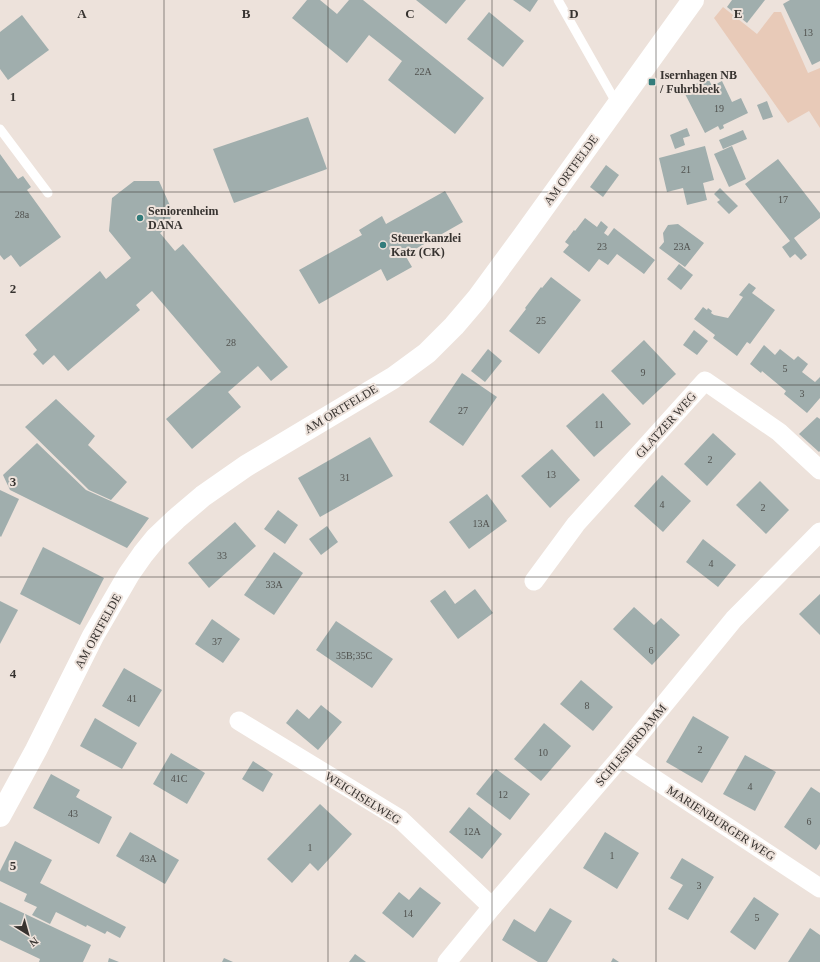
<svg xmlns="http://www.w3.org/2000/svg" width="820" height="962" font-family="Georgia,serif">
<rect width="100%" height="100%" fill="#ede2db"/>
<polygon fill="#e8cab8" points="723,7 757,34 774,12 781,12 808,73 820,68 820,128 809,111 788,123 714,18"/>
<g fill="#a0aead">
<polygon points="307,0 320,0 337,14 349,0 363,0 484,98 455,134 388,80 402,61 369,35 347,63 292,18"/>
<polygon points="416,0 466,0 446,24"/>
<polygon points="513,0 538,0 530,12"/>
<polygon points="732,0 765,0 747,23 727,7"/>
<polygon points="790,0 820,0 820,61 812,65 783,4"/>
<polygon points="489,12 524,41 503,67 467,39"/>
<polygon points="22,15 49,50 8,80 0,69 0,32"/>
<polygon points="708,78 712,86 722,81 732,102 741,98 748,113 723,125 724,128 720,130 718,126 705,133 683,90"/>
<polygon points="767,101 773,117 763,120 757,105"/>
<polygon points="308,117 327,169 234,203 213,149"/>
<polygon points="687,128 690,136 683,138 685,145 675,149 670,135"/>
<polygon points="743,130 747,139 723,149 719,140"/>
<polygon points="705,146 714,180 703,183 707,200 687,205 683,188 667,192 659,158"/>
<polygon points="732,146 746,179 729,187 714,154"/>
<polygon points="0,154 18,179 23,176 31,187 27,190 61,237 20,267 11,255 4,260 0,255"/>
<polygon points="778,159 820,213 820,218 794,238 807,255 801,260 795,254 790,258 782,247 790,241 745,184"/>
<polygon points="606,165 619,175 603,197 590,187"/>
<polygon points="134,181 159,181 172,210 169,226 160,233 175,251 183,244 288,367 271,381 258,366 228,392 241,407 192,449 166,419 221,372 152,291 136,305 140,310 68,371 54,355 43,365 33,354 37,350 25,335 100,271 106,279 131,258 109,231 112,198"/>
<polygon points="720,188 738,206 729,214 717,202 720,200 714,194"/>
<polygon points="445,191 463,222 405,255 412,267 387,281 381,269 319,304 299,270 362,235 359,230 382,216 386,224"/>
<polygon points="585,218 597,227 601,221 608,227 604,233 608,236 614,228 655,260 644,274 617,254 608,265 599,259 589,272 563,252 569,245 565,242 574,230 575,231"/>
<polygon points="678,224 704,243 685,267 659,248 664,242 663,233 668,225"/>
<polygon points="679,264 693,275 681,290 667,279"/>
<polygon points="551,277 581,300 539,354 509,331 526,309 525,308 541,287 542,288"/>
<polygon points="749,283 756,288 752,293 775,310 750,344 747,342 737,356 713,338 715,335 694,319 703,307 707,310 708,308 712,311 711,313 714,315 728,318 743,297 739,295"/>
<polygon points="694,330 708,341 697,355 683,345"/>
<polygon points="644,340 676,374 643,405 611,371"/>
<polygon points="764,345 775,355 780,349 794,360 798,356 808,364 802,372 815,382 820,377 820,398 807,413 784,394 786,391 762,371 761,373 750,364"/>
<polygon points="488,349 502,361 485,382 471,371"/>
<polygon points="462,373 497,397 463,446 429,422"/>
<polygon points="603,393 631,424 594,457 566,426"/>
<polygon points="56,399 95,436 88,445 127,482 111,500 89,490 25,427"/>
<polygon points="817,417 820,419 820,451 819,452 799,434"/>
<polygon points="713,433 736,454 707,486 684,464"/>
<polygon points="370,437 393,476 320,517 298,478"/>
<polygon points="37,443 86,490 149,518 127,548 10,490 3,475"/>
<polygon points="552,449 580,480 550,508 521,476"/>
<polygon points="662,475 691,501 663,532 634,506"/>
<polygon points="760,481 789,510 766,534 736,505"/>
<polygon points="0,490 19,499 1,537 0,536"/>
<polygon points="487,494 507,521 469,549 449,522"/>
<polygon points="278,510 298,525 285,544 264,529"/>
<polygon points="235,522 256,546 209,588 188,563"/>
<polygon points="327,526 338,542 321,555 309,539"/>
<polygon points="703,539 736,565 718,587 686,562"/>
<polygon points="43,547 104,578 80,625 20,594"/>
<polygon points="274,552 303,573 274,615 244,595"/>
<polygon points="475,589 493,613 458,639 430,601 445,590 455,604"/>
<polygon points="820,594 820,635 799,614"/>
<polygon points="0,601 18,610 0,644"/>
<polygon points="634,607 654,625 661,618 680,635 652,665 613,629"/>
<polygon points="212,619 240,639 223,663 195,644"/>
<polygon points="336,621 393,659 372,688 316,650"/>
<polygon points="124,668 162,690 139,727 102,706"/>
<polygon points="581,680 613,707 593,731 560,704"/>
<polygon points="321,705 342,722 318,750 286,723 297,709 309,719"/>
<polygon points="693,716 729,737 702,783 666,762"/>
<polygon points="95,718 137,743 122,769 80,746"/>
<polygon points="544,723 571,746 541,781 514,759"/>
<polygon points="171,753 205,773 187,804 153,784"/>
<polygon points="745,755 776,772 755,811 723,794"/>
<polygon points="253,761 273,774 263,792 242,779"/>
<polygon points="496,769 530,794 510,820 476,794"/>
<polygon points="51,774 80,790 76,797 112,817 99,844 33,808"/>
<polygon points="811,787 820,793 820,844 816,850 784,827"/>
<polygon points="320,804 352,834 318,871 310,863 292,883 267,859"/>
<polygon points="469,807 502,834 482,859 449,832"/>
<polygon points="130,832 179,860 165,884 116,856"/>
<polygon points="605,832 639,853 617,889 583,868"/>
<polygon points="15,841 52,860 40,883 126,927 120,938 107,931 105,934 87,925 86,927 56,912 50,924 32,915 37,907 24,901 27,894 0,881 0,871"/>
<polygon points="682,858 714,877 688,920 668,909 683,885 670,878"/>
<polygon points="420,887 441,903 413,938 382,913 399,892 409,900"/>
<polygon points="754,897 779,914 755,950 730,932"/>
<polygon points="0,902 91,945 83,962 39,962 40,959 0,940"/>
<polygon points="550,908 572,921 547,962 538,962 502,940 514,919 535,932"/>
<polygon points="810,928 820,935 820,962 788,962"/>
<polygon points="355,954 366,962 349,962"/>
<polygon points="109,958 119,962 108,962"/>
<polygon points="224,958 233,962 222,962"/>
<polygon points="613,958 619,962 611,962"/>
</g>
<g fill="none" stroke-linecap="round" stroke-linejoin="round">
<g stroke="#fff" stroke-width="9">
<polyline points="558,0 617,104"/>
<polyline points="0,129 48,193"/>
</g>
<g stroke="#fff" stroke-width="19">
<polyline points="534,581 576,524 705,381 779,432 820,470"/>
<polyline points="239,721 400,819 492,907"/>
<polyline points="621,757 820,888"/>
<polyline points="447,962 492,907 621,757 734,619 820,532"/>
</g>
<polyline stroke="#fff" stroke-width="22" points="0,816 36,750 93,636 129,574 143,554 156,538 176,519 203,496 246,466 393,378 427,353 454,326 477,299 524,235 693,0"/>
</g>
<path fill="none" stroke="#373330" stroke-width="1" stroke-opacity="0.55" d="M 164,0 L 164,962M 328,0 L 328,962M 492,0 L 492,962M 656,0 L 656,962M 0,192 L 820,192M 0,385 L 820,385M 0,577 L 820,577M 0,770 L 820,770"/>
<g fill="#337c7b" stroke="#ede2db" stroke-width="1.5">
<rect x="648" y="78" width="8" height="8" rx="2"/>
<circle cx="140" cy="218" r="4"/>
<circle cx="383" cy="245" r="4"/>
</g>
<g text-anchor="middle" dominant-baseline="central" stroke-width="4" stroke-linejoin="round" paint-order="stroke">
<g font-size="10" fill="#51524f">
<text x="808" y="32">13</text>
<text x="423" y="71">22A</text>
<text x="719" y="108">19</text>
<text x="686" y="169">21</text>
<text x="783" y="199">17</text>
<text x="22" y="214">28a</text>
<text x="602" y="246">23</text>
<text x="682" y="246">23A</text>
<text x="541" y="320">25</text>
<text x="231" y="342">28</text>
<text x="785" y="368">5</text>
<text x="643" y="372">9</text>
<text x="802" y="393">3</text>
<text x="463" y="410">27</text>
<text x="599" y="424">11</text>
<text x="710" y="459">2</text>
<text x="551" y="474">13</text>
<text x="345" y="477">31</text>
<text x="662" y="504">4</text>
<text x="763" y="507">2</text>
<text x="481" y="523">13A</text>
<text x="222" y="555">33</text>
<text x="711" y="563">4</text>
<text x="274" y="584">33A</text>
<text x="217" y="641">37</text>
<text x="651" y="650">6</text>
<text x="354" y="655">35B;35C</text>
<text x="132" y="698">41</text>
<text x="587" y="705">8</text>
<text x="700" y="749">2</text>
<text x="543" y="752">10</text>
<text x="179" y="778">41C</text>
<text x="750" y="786">4</text>
<text x="503" y="794">12</text>
<text x="73" y="813">43</text>
<text x="809" y="821">6</text>
<text x="472" y="831">12A</text>
<text x="310" y="847">1</text>
<text x="612" y="855">1</text>
<text x="148" y="858">43A</text>
<text x="699" y="885">3</text>
<text x="408" y="913">14</text>
<text x="757" y="917">5</text>
</g>
<g font-size="12" font-weight="bold" fill="#373330" stroke="#ede2db" text-anchor="start">
<text x="660" y="75">Isernhagen NB<tspan x="660" dy="14">/ Fuhrbleek</tspan></text>
<text x="148" y="211">Seniorenheim<tspan x="148" dy="14">DANA</tspan></text>
<text x="391" y="238">Steuerkanzlei<tspan x="391" dy="14">Katz (CK)</tspan></text>
</g>
<g font-size="12" fill="#373330" stroke="#ede2db">
<text transform="translate(571 170) rotate(-54)">AM ORTFELDE</text>
<text transform="translate(341 409) rotate(-31)">AM ORTFELDE</text>
<text transform="translate(666 425) rotate(-48)">GLATZER WEG</text>
<text transform="translate(98 631) rotate(-61)">AM ORTFELDE</text>
<text transform="translate(631 745) rotate(-50)">SCHLESIERDAMM</text>
<text transform="translate(363 798) rotate(32)">WEICHSELWEG</text>
<text transform="translate(721 823) rotate(33)">MARIENBURGER WEG</text>
</g>
</g>
<g font-size="13" text-anchor="middle" font-weight="bold" fill="#373330" stroke="#ede2db" stroke-width="4" stroke-linejoin="round" paint-order="stroke">
<text x="82" y="18">A</text>
<text x="246" y="18">B</text>
<text x="410" y="18">C</text>
<text x="574" y="18">D</text>
<text x="738" y="18">E</text>
<text x="13" y="101">1</text>
<text x="13" y="293">2</text>
<text x="13" y="486">3</text>
<text x="13" y="678">4</text>
<text x="13" y="870">5</text>
</g>
<g transform="translate(28 934) rotate(143)" stroke="#ede2db" stroke-width="3" paint-order="stroke">
<path d="M0-3L7 15L0 10L-7 15Z" fill="#373330"/>
<text y="-6" font-size="11" font-weight="bold" text-anchor="middle" fill="#373330">N</text>
</g>
</svg>
